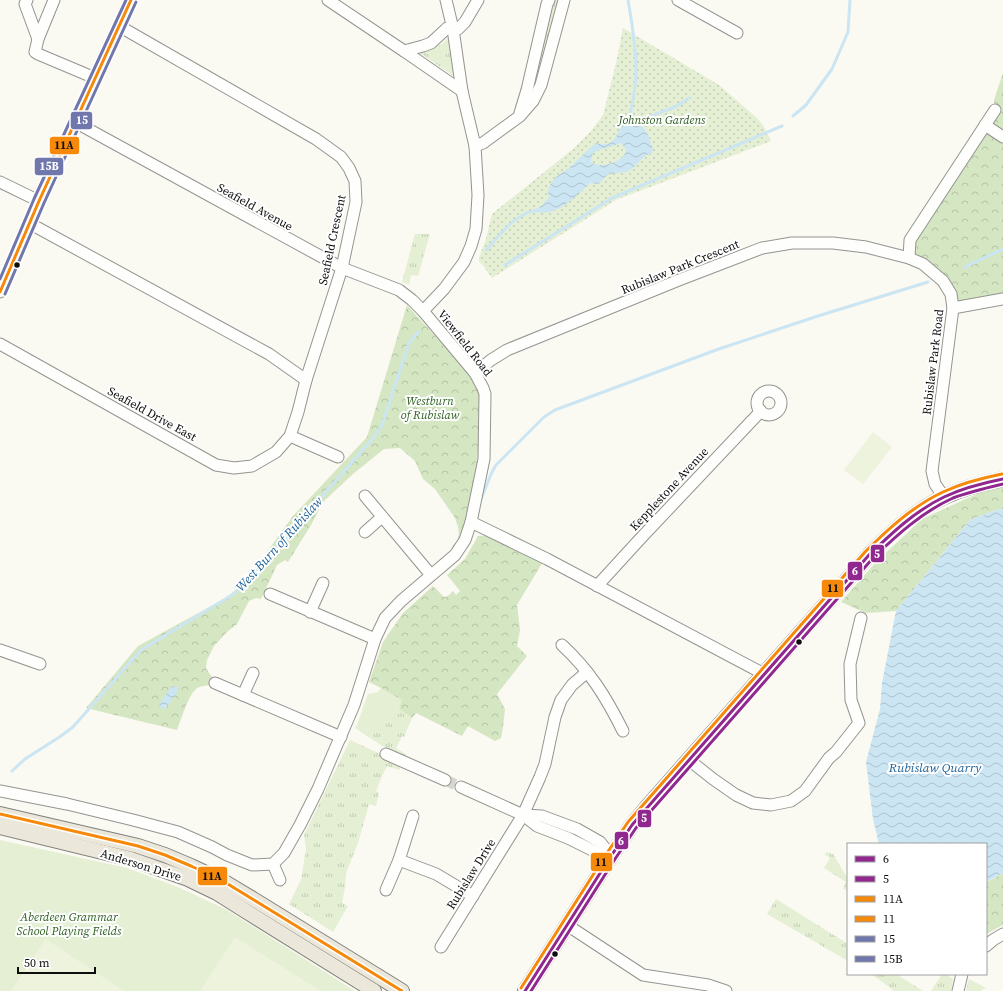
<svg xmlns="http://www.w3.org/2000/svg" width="1003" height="991" font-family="'Source Serif 4',serif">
<defs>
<pattern id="grass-tufts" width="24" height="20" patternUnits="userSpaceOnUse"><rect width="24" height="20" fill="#e4efd4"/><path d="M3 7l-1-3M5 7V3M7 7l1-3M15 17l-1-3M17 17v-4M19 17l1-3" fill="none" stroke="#c2ccb5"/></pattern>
<pattern id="forest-crowns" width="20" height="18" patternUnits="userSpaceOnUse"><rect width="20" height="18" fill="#d5e6c2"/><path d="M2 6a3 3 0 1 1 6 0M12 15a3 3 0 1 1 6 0" fill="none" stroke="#b6c4a6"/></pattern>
<pattern id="garden-dots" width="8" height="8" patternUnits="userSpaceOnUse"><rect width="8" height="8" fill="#e4efd4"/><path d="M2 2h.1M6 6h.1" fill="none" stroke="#c2ccb5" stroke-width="1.8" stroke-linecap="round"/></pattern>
<pattern id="water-waves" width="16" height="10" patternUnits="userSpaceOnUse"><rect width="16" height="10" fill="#cbe5f2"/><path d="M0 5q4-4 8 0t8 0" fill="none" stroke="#adc3ce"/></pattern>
</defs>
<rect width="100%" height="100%" fill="#faf9f2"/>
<g fill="url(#grass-tufts)">
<polygon points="549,0 564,0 533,101 527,90"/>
<path d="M 452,33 L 461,81 L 420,53 C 434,51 444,44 452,33 Z"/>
<polygon points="415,234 430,234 418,276 411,275 409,285 402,282"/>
<polygon points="399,709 412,718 404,737 402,736 396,748 407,755 405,761 355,728 357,725 367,730"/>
<polygon points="350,740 402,764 399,770 387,766 382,776 376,791 379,793 376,806 369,804 358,843 346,873 345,887 342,903 348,906 333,932 289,904 301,880 306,849 304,835"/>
<polygon points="828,852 833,854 848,879 848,887 846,890 843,889 846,882 824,868 830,858 824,854"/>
<polygon points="776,899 848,944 848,961 767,914"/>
<polygon points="870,974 896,974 923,991 894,991 880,980"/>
<polygon points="942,974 946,974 953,979 951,991 931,991"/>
<polygon points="969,979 986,988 980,991 966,991"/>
</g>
<g fill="url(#forest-crowns)">
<polygon points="1003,73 1003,299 953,308 951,294 909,258 910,240 995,109 994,100"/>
<path d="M 407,305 L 474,379 L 482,402 L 481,429 L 469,522 L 457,552 L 452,546 L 457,541 L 459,534 L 458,527 L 455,518 L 435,489 L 423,479 L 415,461 L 400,448 L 384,449 L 353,474 L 323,502 L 311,525 L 288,562 L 285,560 L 277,565 L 261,599 L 256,598 L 249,601 L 237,624 L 227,632 L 214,646 L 207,660 L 206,668 L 209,673 L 213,678 L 209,685 C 204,686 200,686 196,689 C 188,696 181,720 177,730 L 86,708 L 138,646 L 224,599 L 237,589 L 245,582 L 293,516 L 367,437 Z"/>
<polygon points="1003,487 1003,509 996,510 970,520 896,611 866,613 841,602 876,562 922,519 981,492"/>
<polygon points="491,535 544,560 517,605 520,630 517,646 527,656 497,694 505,709 503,727 501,738 495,741 468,726 462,736 416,713 412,718 399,709 401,700 381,688 369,682 383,642 403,613 433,586 444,597 448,596 453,591 456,595 460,591 447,575 465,559 478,536"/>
<polygon points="1003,873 1003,925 986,934 986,881 989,881"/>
</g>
<g fill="#e4efd4">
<polygon points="381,688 402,700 399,709 367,730 357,725 368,694 378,692"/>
<polygon points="0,840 127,868 178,887 227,910 355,991 0,991"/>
</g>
<polygon fill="url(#garden-dots)" points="623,28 719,85 757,118 763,125 771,141 616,200 492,278 482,264 479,262 479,258 486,239 492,214 573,149 591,131 603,115 617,59"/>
<g fill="#edf3dd">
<polygon points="873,432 892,447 863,484 844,470"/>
<polygon points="235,937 321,991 200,991"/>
<polygon points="46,938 46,939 124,991 11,991"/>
</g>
<g fill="url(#water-waves)" fill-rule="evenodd">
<path d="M 629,119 C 644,122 650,136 653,150 L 651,154 L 646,155 L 633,168 L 626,172 L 609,174 L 605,177 L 599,184 L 590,183 C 577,196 556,217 536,212 C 538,206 546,203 549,197 C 547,192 549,186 552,182 C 556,175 565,172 571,166 C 579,159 587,150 596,143 C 619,150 615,127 629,119 ZM 621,143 L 626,149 C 626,149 625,154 624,155 C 619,163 599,169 591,162 C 591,157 592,154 596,151 Z"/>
<polygon points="1003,509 1003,873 988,881 986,881 986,844 879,844 873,819 866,762 880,709 882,683 896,611 970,520 996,510"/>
<polygon points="176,686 178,688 178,691 165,709 161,708 159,706 160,703 171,687"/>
</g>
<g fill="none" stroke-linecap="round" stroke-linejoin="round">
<g stroke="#cbe5f2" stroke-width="3">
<path d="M 628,0 C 632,23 636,46 636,69 C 636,86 633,102 629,119"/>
<polyline points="793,116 806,105 832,69 848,32 850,0"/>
<path d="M 641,124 C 651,114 663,112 675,107 C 680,104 685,101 689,98"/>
<path d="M 486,250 C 498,238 509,221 525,214 C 528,212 533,211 537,210"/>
<polyline points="505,265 612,198 782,126"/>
<polyline points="965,267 1003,249"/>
<polyline points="480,502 491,474 496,465 544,417 555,410 716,350 818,316 928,282"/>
<polyline points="12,771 25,759 61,736 73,727 141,650 232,595 250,579 374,437 382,425 409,343 418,332"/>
</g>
<polyline stroke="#d7d6d0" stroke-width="11" stroke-dasharray="11 5.5" stroke-linecap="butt" points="445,780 461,787"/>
<g stroke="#949491" stroke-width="13">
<g id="minor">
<polyline points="27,0 25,4 38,39"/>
<polyline points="54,0 38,39 35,52 38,54 95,78"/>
<polyline points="328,0 404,51 423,46 431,43 445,30 447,28 453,29 446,0"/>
<polyline points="478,0 465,22 458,29 453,29 462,91 475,146 478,195 476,229 471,246 464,262 444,289 423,311 475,373 483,388 485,394 484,459 471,522 547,559 764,674"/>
<polyline points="678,0 737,33"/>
<polyline points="119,26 316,139 341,157 349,168 355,181 356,202 342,268 306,380 298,412 290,436 338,457"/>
<polyline points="404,51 462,91"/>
<polyline points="520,113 527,90 547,4 549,0"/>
<polyline points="75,122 342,268 399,290 412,300 423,311"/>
<polyline points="985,125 1003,137"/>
<polyline points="475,146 483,143 520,116 533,101 541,85 564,0"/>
<polyline points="0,182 39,201"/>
<polyline points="29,223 269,354 306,380"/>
<polyline points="0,292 39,201 131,0"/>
<polyline points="953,308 1003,299"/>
<polyline points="0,344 216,465 234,468 252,466 276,452 290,436"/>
<polyline points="475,373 491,360 507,350 679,280 762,248 792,243 833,243 866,247 909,258"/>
<circle cx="769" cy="403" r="12"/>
<polyline points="365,496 431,575"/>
<polyline points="944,497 935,484 932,471 953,308 951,294 943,281 923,264 909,258 910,240 995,110"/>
<polyline points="365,532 382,517"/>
<polyline points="597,586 640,539 761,411"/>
<polyline points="270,594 375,639"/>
<polyline points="310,612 323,583"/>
<path d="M 562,645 C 590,671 606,697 623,731"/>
<polyline points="0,650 40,664"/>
<polyline points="215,683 341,737"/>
<polyline points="243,695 253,673"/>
<polyline points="386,754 445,780"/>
<polyline points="689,760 713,779 736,795 753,803 771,805 791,801 805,791 829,758 836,752 859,723 851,700 850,664 861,618"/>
<polyline points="461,787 523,815 537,826 568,838 594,851 611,856"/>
<polyline points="0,791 67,804 133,820 178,832 212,847 227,855 252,865 273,864 284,853 300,825 318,789 354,705 375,639 385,618 401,601 455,555 465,540 471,522"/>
<polyline points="523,815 542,816 577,829 600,842 611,856"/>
<polyline points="399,860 436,874 473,896"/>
<polyline points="273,864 280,880"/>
<polyline points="386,890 399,860 413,816"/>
<polyline points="567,925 643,975 708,985 726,991"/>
<polyline points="986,946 993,940 1003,934"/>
<polyline points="441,947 523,815 540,777 545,764 555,717 561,700 572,685 587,672"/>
<polyline points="958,991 962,974"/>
</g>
</g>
<g stroke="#82817e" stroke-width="16">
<g id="major">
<polyline points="0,814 138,846 165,855 191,866 223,881 253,899 402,991"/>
<polyline points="0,827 131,859 188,879 217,893 244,910 374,991"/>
<path d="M 525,991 L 611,856 L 632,825 L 647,807 L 869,555 C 892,532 915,511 944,497 C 963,488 983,483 1003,479"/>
</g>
</g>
<use href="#minor" stroke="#fefefd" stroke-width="11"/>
<use href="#major" stroke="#ebe7da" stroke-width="14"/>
<g stroke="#fff" stroke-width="6">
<path id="bus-1" d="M 525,991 L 611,856 L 632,825 L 869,555 C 892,533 915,511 944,497 C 963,488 983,483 1003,479"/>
</g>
<g stroke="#fff" stroke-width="6">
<path id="bus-2" d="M 531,991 L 615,859 L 636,828 L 873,558 C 897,535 922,512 953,498 C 969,492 986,488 1003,484"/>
</g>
<g stroke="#fff" stroke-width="6">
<g id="bus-3">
<polyline points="0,292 39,201 131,0"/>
<polyline points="0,814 138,846 165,855 191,866 223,881 402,991"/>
</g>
</g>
<g stroke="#fff" stroke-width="6">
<path id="bus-4" d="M 521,988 L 607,853 L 628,822 L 865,552 C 888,529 913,506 943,492 C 962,483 982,478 1002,474"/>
</g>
<g stroke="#fff" stroke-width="6">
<polyline id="bus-5" points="5,294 44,203 136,2"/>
</g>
<g stroke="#fff" stroke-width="6">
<polyline id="bus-6" points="0,279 34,199 126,0"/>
</g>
<use href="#bus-1" stroke="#90288f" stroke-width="3"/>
<use href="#bus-2" stroke="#90288f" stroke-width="3"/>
<use href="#bus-3" stroke="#f6880a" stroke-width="3"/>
<use href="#bus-4" stroke="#f6880a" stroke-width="3"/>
<use href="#bus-5" stroke="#7077ad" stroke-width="3"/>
<use href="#bus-6" stroke="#7077ad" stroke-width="3"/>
</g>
<g fill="#0e0e0e" stroke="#fff" stroke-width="1.5">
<circle cx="17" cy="265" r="3.5"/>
<circle cx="799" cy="642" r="3.5"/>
<circle cx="555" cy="954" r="3.5"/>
</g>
<g text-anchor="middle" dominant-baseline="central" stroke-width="4" stroke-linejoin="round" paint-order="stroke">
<g font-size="12" font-style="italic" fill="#2f6122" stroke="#fff">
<text x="662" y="120">Johnston Gardens</text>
<text x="430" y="401">Westburn<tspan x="430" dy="14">of Rubislaw</tspan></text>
<text x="69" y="917">Aberdeen Grammar<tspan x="69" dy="14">School Playing Fields</tspan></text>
</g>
<g font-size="12" fill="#0e0e0e" stroke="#fff">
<text transform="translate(255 207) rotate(29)">Seafield Avenue</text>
<text transform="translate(332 240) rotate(-78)">Seafield Crescent</text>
<text transform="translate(680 267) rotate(-22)">Rubislaw Park Crescent</text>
<text transform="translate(465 343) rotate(52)">Viewfield Road</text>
<text transform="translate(933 362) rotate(-83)">Rubislaw Park Road</text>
<text transform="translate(152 414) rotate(29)">Seafield Drive East</text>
<text transform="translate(669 489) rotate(-47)">Kepplestone Avenue</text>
<text transform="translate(141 865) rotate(17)">Anderson Drive</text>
<text transform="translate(471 874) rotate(-58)">Rubislaw Drive</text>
</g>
<g font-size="13" font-style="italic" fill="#1f6397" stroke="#fff">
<text transform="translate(279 544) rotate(-48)">West Burn of Rubislaw</text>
<text x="935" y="767">Rubislaw Quarry</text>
</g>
</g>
<g stroke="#fff" stroke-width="1.5">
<rect x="70" y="111" width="23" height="19" rx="4" fill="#7077ad"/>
<rect x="49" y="136" width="31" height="19" rx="4" fill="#f6880a"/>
<rect x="34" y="157" width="30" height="19" rx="4" fill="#7077ad"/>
<rect x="870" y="544" width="15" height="19" rx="4" fill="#90288f"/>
<rect x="847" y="561" width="16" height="20" rx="4" fill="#90288f"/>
<rect x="821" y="579" width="23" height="19" rx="4" fill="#f6880a"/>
<rect x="637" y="809" width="15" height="19" rx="4" fill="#90288f"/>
<rect x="614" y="831" width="15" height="19" rx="4" fill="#90288f"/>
<rect x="590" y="852" width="23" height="20" rx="4" fill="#f6880a"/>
<rect x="197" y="866" width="31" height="20" rx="4" fill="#f6880a"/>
</g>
<g font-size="11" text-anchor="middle" font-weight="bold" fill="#fff">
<text x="82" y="124">15</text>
<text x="49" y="170">15B</text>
<text x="877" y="558">5</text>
<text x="855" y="575">6</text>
<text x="644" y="822">5</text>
<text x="621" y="845">6</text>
</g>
<g font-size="11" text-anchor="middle" font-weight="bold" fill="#111">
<text x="64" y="149">11A</text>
<text x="833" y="592">11</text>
<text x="601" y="866">11</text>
<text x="212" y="880">11A</text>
</g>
<rect x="847" y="843" width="140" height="132" fill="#ffffff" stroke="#9f9f9f"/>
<rect x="855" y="856" width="20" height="6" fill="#90288f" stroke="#9f9f9f"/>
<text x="883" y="863" font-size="12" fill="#0e0e0e">6</text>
<rect x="855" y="876" width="20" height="6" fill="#90288f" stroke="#9f9f9f"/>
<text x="883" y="883" font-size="12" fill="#0e0e0e">5</text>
<rect x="855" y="896" width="20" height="6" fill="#f6880a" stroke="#9f9f9f"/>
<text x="883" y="903" font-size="12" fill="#0e0e0e">11A</text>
<rect x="855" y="916" width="20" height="6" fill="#f6880a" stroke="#9f9f9f"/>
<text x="883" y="923" font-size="12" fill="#0e0e0e">11</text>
<rect x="855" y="936" width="20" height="6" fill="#7077ad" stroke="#9f9f9f"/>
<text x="883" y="943" font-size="12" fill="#0e0e0e">15</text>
<rect x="855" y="956" width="20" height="6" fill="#7077ad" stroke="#9f9f9f"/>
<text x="883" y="963" font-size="12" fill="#0e0e0e">15B</text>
<path d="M18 967v6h77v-6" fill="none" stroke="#0e0e0e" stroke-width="2"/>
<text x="24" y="967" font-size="12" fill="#0e0e0e" stroke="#ffffff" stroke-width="3" paint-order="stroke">50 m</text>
</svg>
